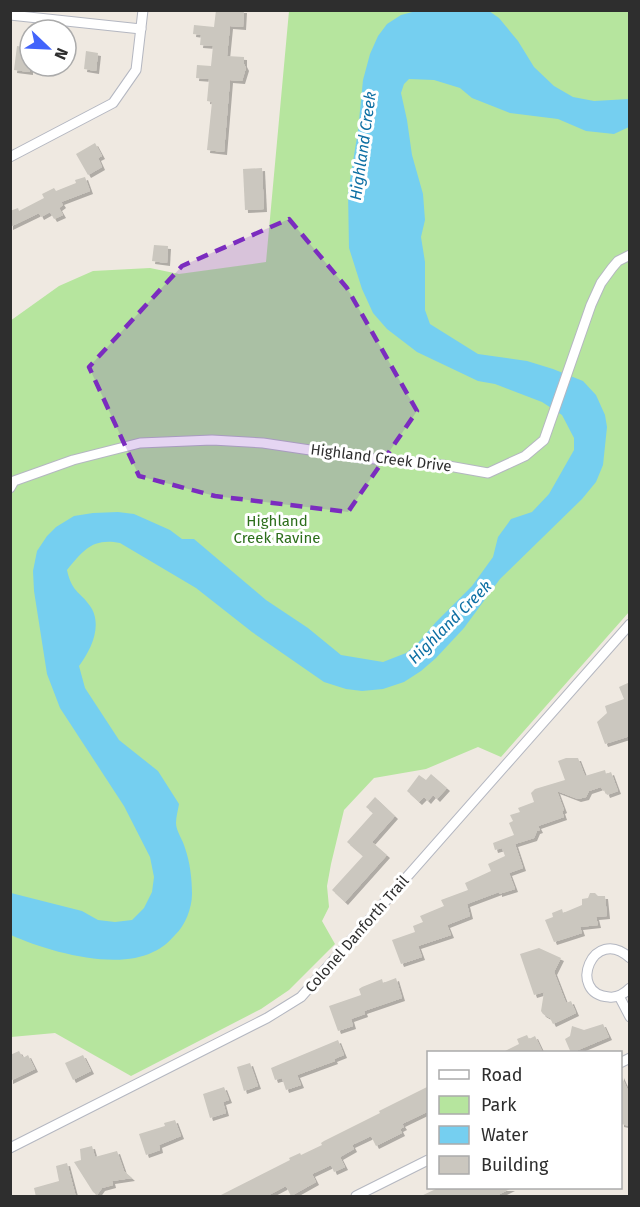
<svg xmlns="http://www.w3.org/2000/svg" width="640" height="1207" font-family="'Fira Sans',sans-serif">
<defs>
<filter id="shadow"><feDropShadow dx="3" dy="3" stdDeviation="0" flood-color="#0004"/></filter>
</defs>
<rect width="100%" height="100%" fill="#efe9e1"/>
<polygon fill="#b6e59e" points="289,11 629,11 629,612 501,757 478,747 426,769 374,778 344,810 331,864 327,886 329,907 322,921 335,944 289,990 261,1009 131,1076 55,1033 11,1037 10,321 59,286 93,271 150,268 179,274 266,262"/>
<path fill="#75cff0" d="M 416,11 L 489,11 L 499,18 L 518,41 L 534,67 L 554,86 L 573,97 L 594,101 L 629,99 L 629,127 L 614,134 L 586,131 L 558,119 L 510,113 L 472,98 L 460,88 L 434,80 L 409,79 L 404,84 L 401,93 L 407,120 L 412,155 L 423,194 L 425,220 L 421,237 L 425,262 L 425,310 L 430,324 L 478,354 L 527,361 L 553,369 L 583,381 L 596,395 L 605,415 L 607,427 L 603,465 L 596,482 L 582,499 L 500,579 L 464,628 L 436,658 L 421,671 L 404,682 L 383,689 L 362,691 L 346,689 L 324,682 L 252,632 L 196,588 L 120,543 C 92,538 84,550 67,570 C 72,594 82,592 92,609 C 102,628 90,651 79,666 L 85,688 L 119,740 L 158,771 L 179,804 C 178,810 176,817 176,823 C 176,831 183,840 185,848 C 190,862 192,879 192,894 C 192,908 185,926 175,935 C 169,942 162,948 153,952 C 116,971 46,951 11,935 L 11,893 L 82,911 L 98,920 L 115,922 L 132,920 L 144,908 L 152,892 L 154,877 L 150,857 L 124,806 L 60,708 L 47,674 L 34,591 L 33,571 L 37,551 L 47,536 L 56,527 L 74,516 L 93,513 L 118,512 L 134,514 L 170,530 L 182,539 L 194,539 L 266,600 L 308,628 L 341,655 L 383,662 L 406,653 L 417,644 L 436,622 L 472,586 L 493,557 L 498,537 L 511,519 L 532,512 L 549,494 L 574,450 L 574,438 L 562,415 L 542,402 L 495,384 L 478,381 L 417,352 L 387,329 L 373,313 L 362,289 L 349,248 L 348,192 L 358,131 L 363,80 L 370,54 L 378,36 L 387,24 L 401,15 Z"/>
<g fill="#cbc7bf" filter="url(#shadow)">
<polygon points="216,10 244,10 243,27 230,26 227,56 244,57 244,64 246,68 242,81 230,80 224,152 207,150 212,102 207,101 209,79 196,78 197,65 211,66 213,46 200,45 201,35 193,34 194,25 214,27"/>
<polygon points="17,46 30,48 30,72 14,70"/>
<polygon points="86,51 98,53 96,71 84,69"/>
<polygon points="95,143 102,156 98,158 102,167 88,175 76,154"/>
<polygon points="262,168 264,209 245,210 243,169"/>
<polygon points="85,177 90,191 61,202 63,205 59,208 63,215 54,219 50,212 41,217 39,213 10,227 10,211 18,208 19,211 44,198 42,194 54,188 56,191 76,183 75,180"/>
<polygon points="154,245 168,246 167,263 152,261"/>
<polygon points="630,682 630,736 605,744 597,722 607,713 605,706 624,699 619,687"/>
<polygon points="566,758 578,758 585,776 605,770 606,774 611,772 618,791 607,795 605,790 603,791 601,787 589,791 586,797 578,799 557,791 564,810 562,811 564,817 538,826 540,830 537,831 534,838 515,844 523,868 509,873 515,889 499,894 499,892 467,904 470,916 447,925 451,935 418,946 422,957 401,964 392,940 415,932 413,926 423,922 420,916 444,906 441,900 468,890 465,883 491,871 488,864 505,856 502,848 495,850 493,843 514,835 509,823 513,821 510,815 520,812 518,808 534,802 531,793 535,789 565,780 558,761"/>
<polygon points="431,774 447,788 437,799 433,795 428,801 424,797 419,802 407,791 419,775 426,780"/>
<polygon points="375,797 395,816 372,842 387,855 345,902 332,890 363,856 347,842 373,813 366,807"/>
<polygon points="590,893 595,893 598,896 605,896 607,916 596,917 598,925 580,927 582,933 554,942 545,920 553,917 552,913 562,909 563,913 582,905 582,899 588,898"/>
<polygon points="539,948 561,958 554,972 566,1003 571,1001 576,1013 553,1024 550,1018 543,1014 541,1011 544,992 534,995 520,954"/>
<polygon points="396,978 402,998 364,1011 365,1014 351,1019 353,1026 338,1031 329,1006 361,995 359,989 362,987 382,979 383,983"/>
<polygon points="603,1024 609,1037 571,1053 565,1039 570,1036 572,1026 584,1030"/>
<polygon points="527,1035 529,1039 535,1036 543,1053 501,1053 519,1044 517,1039"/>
<polygon points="338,1040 344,1055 334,1059 335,1061 297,1075 301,1085 286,1090 282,1078 275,1080 271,1068"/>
<polygon points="19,1051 23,1058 28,1055 35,1069 10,1081 10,1055"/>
<polygon points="83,1055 91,1071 73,1080 65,1063"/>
<polygon points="250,1063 258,1086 244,1091 237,1067"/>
<polygon points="621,1075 630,1095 630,1126 621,1124"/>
<polygon points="429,1086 429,1111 402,1124 404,1127 400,1129 402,1133 376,1146 371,1136 352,1145 354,1149 340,1157 345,1167 334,1172 331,1165 312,1174 316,1182 291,1196 286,1186 265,1197 217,1197 290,1160 289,1158 300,1153 301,1155 322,1145 321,1143 324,1141 380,1113 379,1111"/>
<polygon points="224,1087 229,1100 223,1102 226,1113 210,1118 203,1094"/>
<polygon points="175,1120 181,1136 159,1145 160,1150 146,1155 139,1134 165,1126 164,1123"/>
<polygon points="92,1146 95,1157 117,1151 124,1171 132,1178 112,1181 113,1185 102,1188 97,1195 93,1192 74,1162 81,1160 80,1149"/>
<polygon points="67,1163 76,1197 36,1197 34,1188 59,1181 56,1166"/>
<polygon points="438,1188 512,1188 494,1197 419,1197"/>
</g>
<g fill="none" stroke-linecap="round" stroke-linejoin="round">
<g stroke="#b4b7c1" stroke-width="11">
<g id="minor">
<polyline points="10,15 141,29"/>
<polyline points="10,157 113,103 136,70 143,10"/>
<polyline points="10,488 14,481 73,460 140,443 212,440 263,443 364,458 443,465 488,473 525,456 544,440 591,305 601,283 612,268 618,261 630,255"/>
<path d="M 630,958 C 593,924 566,994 609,997 C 617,998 624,994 630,988"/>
<polyline points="619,996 630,1017"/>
<polyline points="620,1063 630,1058"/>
<polyline points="10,1148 267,1018 301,997 630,624"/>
<polyline points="356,1196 428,1160"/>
</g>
</g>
<use href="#minor" stroke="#fff" stroke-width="9"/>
</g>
<path fill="#7b2cbf" fill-opacity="0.2" stroke="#7b2cbf" stroke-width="4.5" stroke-dasharray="12 8" stroke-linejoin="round" d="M 289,219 L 347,288 L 417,411 L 348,512 L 215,496 L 139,476 L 89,367 L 182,266 Z"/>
<g text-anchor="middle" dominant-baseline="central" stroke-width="6" stroke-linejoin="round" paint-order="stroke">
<g font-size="15" fill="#2e2e2e" stroke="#fff">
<text transform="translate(381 458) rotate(7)">Highland Creek Drive</text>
<text transform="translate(357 934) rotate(-49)">Colonel Danforth Trail</text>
</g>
<g font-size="15" fill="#2c6e1b" stroke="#fff">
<text x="277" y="521">Highland<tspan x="277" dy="17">Creek Ravine</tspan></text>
</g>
<g font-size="16" font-style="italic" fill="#0d6fa3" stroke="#fff">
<text transform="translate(363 146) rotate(-82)">Highland Creek</text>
<text transform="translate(450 622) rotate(-45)">Highland Creek</text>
</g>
</g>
<rect width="640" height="1207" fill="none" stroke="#2e2e2e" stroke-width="24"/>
<rect x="427" y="1051" width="195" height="138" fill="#ffffff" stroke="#ababab" stroke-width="1.5"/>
<rect x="439" y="1070" width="30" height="9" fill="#ffffff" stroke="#ababab" stroke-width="1.5"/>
<text x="481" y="1081" font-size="18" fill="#2e2e2e">Road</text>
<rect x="439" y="1096" width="30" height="18" fill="#b6e59e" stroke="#ababab" stroke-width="1.5"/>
<text x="481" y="1111" font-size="18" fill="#2e2e2e">Park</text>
<rect x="439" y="1126" width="30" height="18" fill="#75cff0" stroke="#ababab" stroke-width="1.5"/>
<text x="481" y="1141" font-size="18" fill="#2e2e2e">Water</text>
<rect x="439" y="1156" width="30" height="18" fill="#cbc7bf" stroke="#ababab" stroke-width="1.5"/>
<text x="481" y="1171" font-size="18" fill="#2e2e2e">Building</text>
<g transform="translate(48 48) rotate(113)"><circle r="28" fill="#ffffff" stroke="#ababab" stroke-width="1.5"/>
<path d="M0-4.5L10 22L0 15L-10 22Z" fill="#4264fb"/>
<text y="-9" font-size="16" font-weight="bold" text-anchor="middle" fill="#2e2e2e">N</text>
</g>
</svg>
